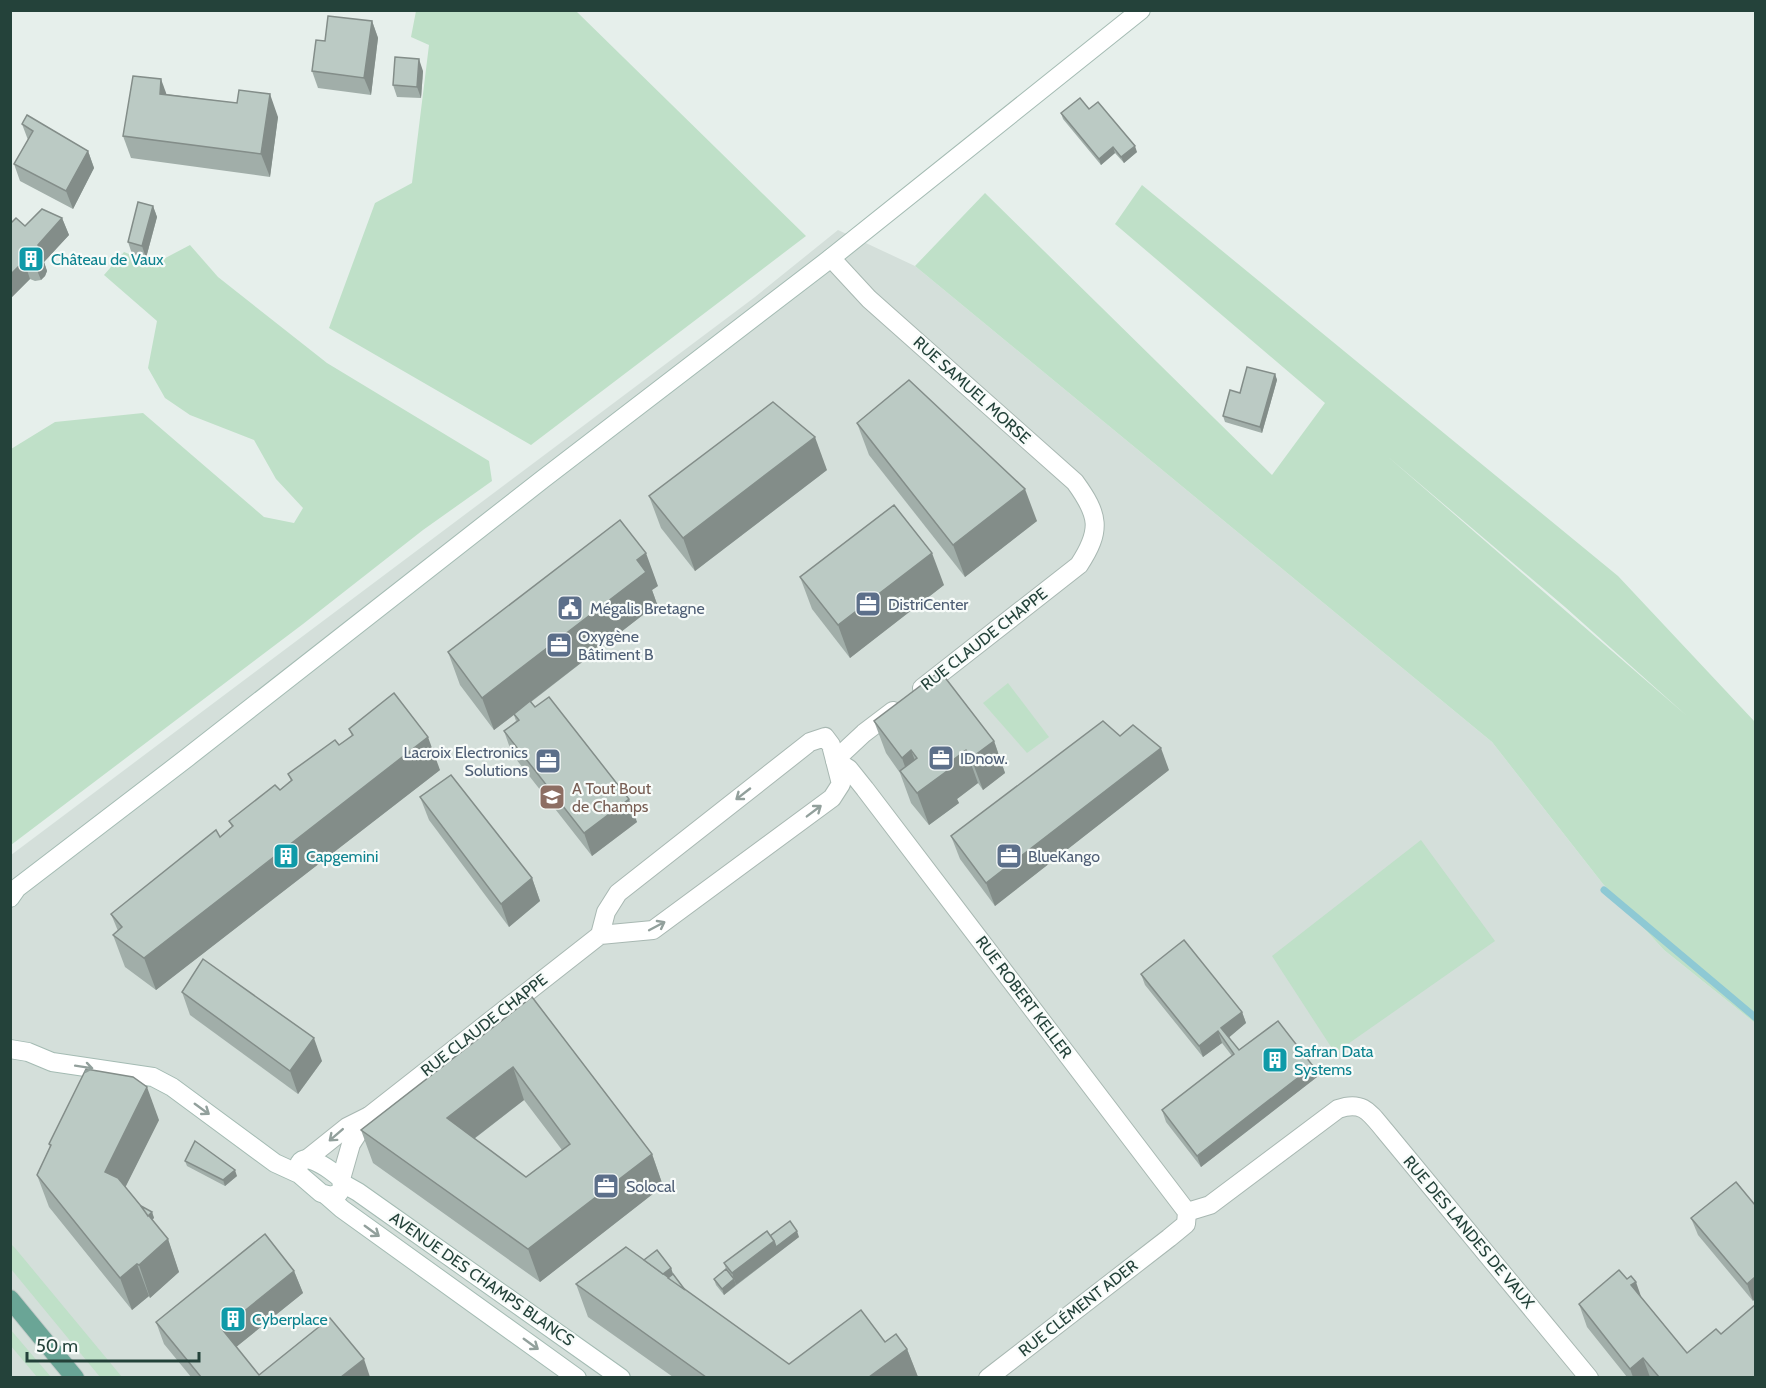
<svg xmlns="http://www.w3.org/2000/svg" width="1766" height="1388" font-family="Cabin,sans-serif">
<rect width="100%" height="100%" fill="#e6efeb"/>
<polygon fill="#d4dfda" points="838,230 915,266 1492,742 1603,884 1664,950 1755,1023 1755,1377 11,1378 11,855 755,297"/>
<g fill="#bfe0c8" fill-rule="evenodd">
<polygon points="416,11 576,11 806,236 531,445 329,328 375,203 412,183 429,45 411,37"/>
<path d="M 1142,185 L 1618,576 L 1755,722 L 1755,1023 L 1664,950 L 1603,884 L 1492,742 L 915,266 L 985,193 L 1272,475 L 1325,403 L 1115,224 ZM 1387,456 L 1565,607 L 1687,716 Z"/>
<polygon points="190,245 218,277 327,363 489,461 492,481 423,530 303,624 11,845 11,449 55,422 143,413 264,517 294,523 303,508 276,479 254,440 190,415 165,398 148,368 157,321 104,275 124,252 154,264"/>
<polygon points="1008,683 1049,737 1027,753 983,703"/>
<polygon points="1421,840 1495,941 1335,1053 1272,956"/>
<polygon points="10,1243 15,1248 122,1377 100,1377 11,1269"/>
<polygon points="10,1329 51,1377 37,1377 11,1346"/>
</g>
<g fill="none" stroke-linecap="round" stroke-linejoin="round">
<polyline stroke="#8ec9d4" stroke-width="7" points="1604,890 1756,1018"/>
<g stroke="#a8b8b2" stroke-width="20">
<g id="street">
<path d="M 831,258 L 869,299 L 1075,482 C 1099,515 1102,530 1079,565 L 922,688"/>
<polyline points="835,760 849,769 865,789 1187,1212 1186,1224 1169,1238 988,1378"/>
<polyline points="835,760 864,733 893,711"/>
<polyline points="307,1159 347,1127 369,1116 600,935 653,930 832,798 841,784 831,745 825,737 810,742 618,893 606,912 600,935"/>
<polyline points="341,1179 351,1144 369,1116"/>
<path d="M 1187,1212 L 1210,1205 L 1338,1109 C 1363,1100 1370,1113 1385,1131 L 1589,1378"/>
</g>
</g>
<g stroke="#a4bbb3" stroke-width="20">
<g id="secondary">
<polyline points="10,898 17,888 188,757 543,479 831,258 1141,10"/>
<path d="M 10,1049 L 28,1052 L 52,1062 L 153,1077 L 172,1087 L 275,1163 L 299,1174 L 321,1193 L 331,1196 L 339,1193 L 342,1187 L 341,1179 C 333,1171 294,1142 299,1174"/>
<polyline points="342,1183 358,1192 621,1378"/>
<polyline points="326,1195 342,1209 577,1378"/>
</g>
</g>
<g stroke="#c2cac8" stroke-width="20">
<polyline id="primary" points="10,1299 75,1378"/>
</g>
<use href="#street" stroke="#fff" stroke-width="18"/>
<use href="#secondary" stroke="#fff" stroke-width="18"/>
<use href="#primary" stroke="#6aa596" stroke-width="18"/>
</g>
<g fill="#a1aea9" fill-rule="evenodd">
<polygon points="372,21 378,38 371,95 318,88 312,71"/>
<polygon points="423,71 421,98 397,97 393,85"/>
<polygon points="166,94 237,103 278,117 270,177 131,158 123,136"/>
<polygon points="1061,113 1137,152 1124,163 1115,153 1101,165 1063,119"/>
<polygon points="22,124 88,151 94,168 73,209 20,181 14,164 28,140"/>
<polygon points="153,206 157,217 146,258 132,254 128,242"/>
<polygon points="62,218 69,235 44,262 47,271 45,276 41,280 35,281 30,279 10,299 25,226"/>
<polygon points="1275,374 1277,380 1262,433 1225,422 1223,416 1240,393"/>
<polygon points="857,423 1037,521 965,577 869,455"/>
<polygon points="827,470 695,571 661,528 649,496"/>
<polygon points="800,577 944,585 850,658 812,609"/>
<polygon points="658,586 652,590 657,604 531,702 637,822 592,856 512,754 504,731 516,721 514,715 494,730 460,685 448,652"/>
<polygon points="874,721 994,741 1005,773 983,790 978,783 957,799 959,803 929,825 911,803 900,773 886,753"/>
<polygon points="349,729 440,770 156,990 125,967 113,935 118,931 111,914 220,837 232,827 229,821 280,790 291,781 288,774 339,745 352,736"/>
<polygon points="1169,770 995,906 960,859 951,836"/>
<polygon points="420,797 532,878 540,901 509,927 429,820"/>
<polygon points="1141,974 1242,1012 1246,1023 1229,1037 1239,1050 1317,1077 1201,1167 1166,1122 1162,1110 1232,1056 1222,1043 1203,1057 1145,985"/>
<polygon points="182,992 322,1061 298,1094 190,1015"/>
<path d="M 532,997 L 652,1154 L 663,1186 L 540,1282 L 373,1163 L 361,1130 ZM 524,1100 L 562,1150 L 526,1177 L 474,1139 Z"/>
<polygon points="159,1120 125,1187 141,1206 152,1212 154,1218 152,1220 168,1239 179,1272 150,1298 149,1296 132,1310 49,1207 37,1175 50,1147 49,1144"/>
<polygon points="185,1161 237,1176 225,1186 187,1166"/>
<polygon points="1736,1182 1753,1301 1698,1235 1691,1218"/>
<polygon points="770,1236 799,1237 724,1295 716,1285 714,1279 726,1269 724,1263"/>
<polygon points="644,1260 671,1268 673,1274 685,1290 789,1364 885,1342 907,1349 918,1377 673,1377 588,1317 576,1284"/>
<polygon points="294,1271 303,1293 236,1347 259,1375 370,1377 191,1377 164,1344 156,1322"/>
<polygon points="1641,1297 1687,1353 1721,1334 1755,1377 1627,1377 1587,1327 1579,1304"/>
</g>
<g fill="#838d89">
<polygon points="372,21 378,38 371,95 364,78"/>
<polygon points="419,59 423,71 421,98 417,87"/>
<polygon points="161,79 169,101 160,94"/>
<polygon points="270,94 278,117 270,177 261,154"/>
<polygon points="1135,146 1137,152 1124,163 1121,157"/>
<polygon points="1113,147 1115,153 1101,165 1099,159"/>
<polygon points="88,151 94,168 73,209 66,191"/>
<polygon points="153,206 157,217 146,258 142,246"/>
<polygon points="62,218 69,235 44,262 47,271 45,276 41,280 34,263 38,245"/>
<polygon points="24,261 30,279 10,299 10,275"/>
<polygon points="1275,374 1277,380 1262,433 1260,427"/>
<polygon points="815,437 827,470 695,571 683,538"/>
<polygon points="1025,489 1037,521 965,577 953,545"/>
<polygon points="646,553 658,586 652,590 657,604 494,730 482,698 637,560"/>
<polygon points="932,553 944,585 850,658 838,625"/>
<polygon points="428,737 440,770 156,990 144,958"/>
<polygon points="994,741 1005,773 983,790 971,758"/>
<polygon points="1161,748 1169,770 995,906 986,883"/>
<polygon points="911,750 923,782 912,787 902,758"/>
<polygon points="966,750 978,783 957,799 959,803 929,825 917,793 944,767"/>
<polygon points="629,799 637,822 592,856 584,833"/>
<polygon points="532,878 540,901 509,927 501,904"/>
<polygon points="1242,1012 1246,1023 1226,1040 1221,1028"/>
<polygon points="1218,1031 1222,1043 1203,1057 1199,1046"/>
<polygon points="314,1038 322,1061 298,1094 290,1071"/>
<polygon points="1313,1066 1317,1077 1201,1167 1197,1156"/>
<polygon points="513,1067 524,1100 458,1151 447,1118"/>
<polygon points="147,1087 159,1120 117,1204 105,1172"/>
<polygon points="652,1154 663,1186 540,1282 528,1249"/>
<polygon points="235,1170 237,1176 225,1186 223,1180"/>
<polygon points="152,1212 154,1218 143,1227 141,1221"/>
<polygon points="797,1231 799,1237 736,1285 732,1273 774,1241"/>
<polygon points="168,1239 179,1272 150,1298 139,1265"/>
<polygon points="137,1264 149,1296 132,1310 120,1278"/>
<polygon points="671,1268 675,1280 652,1282"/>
<polygon points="294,1271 303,1293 230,1352 222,1329"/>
<polygon points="1755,1277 1755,1299 1753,1301 1747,1284"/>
<polygon points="734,1279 736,1285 724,1295 722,1289"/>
<polygon points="1636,1282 1644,1305 1631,1285"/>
<polygon points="907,1349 918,1377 869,1377"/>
<polygon points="1643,1358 1650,1377 1633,1377 1630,1369"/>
<polygon points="364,1359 370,1377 341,1377"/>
</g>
<g fill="#bbcac4" stroke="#838d89" stroke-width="1.5" fill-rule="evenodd">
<polygon points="328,16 372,21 364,78 312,71 316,40 325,41"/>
<polygon points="395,57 419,59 417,87 393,85"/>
<polygon points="133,76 161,79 160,94 237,103 239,90 270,94 261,154 123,136"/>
<polygon points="1080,98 1089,109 1098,102 1135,146 1121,157 1113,147 1099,159 1061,113"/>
<polygon points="27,115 88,151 66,191 14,164 33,131 22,124"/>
<polygon points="138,202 153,206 142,246 128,242"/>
<polygon points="42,209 62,218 38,245 41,253 38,259 34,263 29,264 24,261 10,275 10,224 16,218 25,226"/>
<polygon points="1247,367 1275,374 1260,427 1223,416 1230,390 1240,393"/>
<polygon points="909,380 1025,489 953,545 857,423"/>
<polygon points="773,402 815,437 683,538 649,496"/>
<polygon points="894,505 932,553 838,625 800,577"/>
<polygon points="620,520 646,553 637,560 646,572 482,698 448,652"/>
<polygon points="940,671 994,741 971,758 966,750 944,767 947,771 917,793 900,771 917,758 911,750 902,758 874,721"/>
<polygon points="394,693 428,737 144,958 113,935 122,927 111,914 216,830 220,837 233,826 229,821 275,785 280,790 292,780 288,774 335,740 339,745 353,735 349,729"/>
<polygon points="549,697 629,799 584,833 504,731 519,720 514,714 530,701 535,707"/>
<polygon points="1103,721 1120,736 1133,725 1161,748 986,883 951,836"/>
<polygon points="451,775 532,878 501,904 420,797"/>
<polygon points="1184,940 1242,1012 1221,1028 1239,1050 1278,1021 1313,1066 1197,1156 1162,1110 1234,1054 1218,1031 1199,1046 1141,974"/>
<polygon points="203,959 314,1038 290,1071 182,992"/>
<path d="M 532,997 L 652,1154 L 528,1249 L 361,1130 ZM 513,1067 L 570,1144 L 526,1177 L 447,1118 Z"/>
<polygon points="86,1069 133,1077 147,1087 105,1172 118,1178 168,1239 139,1265 137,1264 120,1278 37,1175 51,1145 49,1144"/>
<polygon points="195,1141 235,1170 223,1180 185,1161"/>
<polygon points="1736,1182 1755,1205 1755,1277 1747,1284 1691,1218"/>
<polygon points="141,1206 152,1212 148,1216"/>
<polygon points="790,1221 797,1231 776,1247 774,1241 770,1236"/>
<polygon points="767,1231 774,1241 732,1273 724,1263"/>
<polygon points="265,1234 294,1271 222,1329 259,1375 330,1318 364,1359 341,1377 201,1377 156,1322"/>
<polygon points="626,1247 789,1364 861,1310 885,1342 896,1334 907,1349 869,1377 706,1377 576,1284"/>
<polygon points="657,1250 671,1268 663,1274 644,1260"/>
<polygon points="726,1269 734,1279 722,1289 714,1279"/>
<polygon points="1619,1270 1627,1279 1631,1276 1636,1282 1631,1285 1687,1353 1716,1329 1721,1334 1755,1305 1755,1377 1659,1377 1643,1358 1630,1369 1579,1304"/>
<polygon points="673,1274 685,1290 668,1278"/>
</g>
<defs><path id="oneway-shaft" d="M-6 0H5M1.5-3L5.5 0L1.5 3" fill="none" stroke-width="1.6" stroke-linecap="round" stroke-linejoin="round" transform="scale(1.5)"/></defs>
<g stroke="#92a09c">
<use href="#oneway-shaft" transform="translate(743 794) rotate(142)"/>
<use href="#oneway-shaft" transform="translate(814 811) rotate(-37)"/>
<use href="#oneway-shaft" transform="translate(657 926) rotate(-28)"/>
<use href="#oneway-shaft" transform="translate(84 1067) rotate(9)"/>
<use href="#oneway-shaft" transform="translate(202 1109) rotate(36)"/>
<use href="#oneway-shaft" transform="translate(336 1135) rotate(139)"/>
<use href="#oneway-shaft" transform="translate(372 1231) rotate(36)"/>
<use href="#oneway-shaft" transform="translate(531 1344) rotate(36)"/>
</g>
<defs>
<g id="building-square" transform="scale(1.35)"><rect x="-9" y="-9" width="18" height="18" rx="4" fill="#0f9aa8" stroke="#f7fbf9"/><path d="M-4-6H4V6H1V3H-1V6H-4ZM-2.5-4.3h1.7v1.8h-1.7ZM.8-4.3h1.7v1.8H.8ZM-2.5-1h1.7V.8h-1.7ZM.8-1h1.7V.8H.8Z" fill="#fff"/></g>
<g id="office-square" transform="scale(1.35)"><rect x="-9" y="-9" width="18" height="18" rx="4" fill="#5c6f8a" stroke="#f7fbf9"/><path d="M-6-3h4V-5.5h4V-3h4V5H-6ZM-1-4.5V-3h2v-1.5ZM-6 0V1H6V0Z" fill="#fff"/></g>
<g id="civic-square" transform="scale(1.35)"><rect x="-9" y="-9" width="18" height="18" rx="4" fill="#5c6f8a" stroke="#f7fbf9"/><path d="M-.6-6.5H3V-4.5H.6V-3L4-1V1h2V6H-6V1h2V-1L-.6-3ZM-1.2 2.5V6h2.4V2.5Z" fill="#fff"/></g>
<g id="school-square" transform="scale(1.35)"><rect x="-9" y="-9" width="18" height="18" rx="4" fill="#8d6e63" stroke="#f7fbf9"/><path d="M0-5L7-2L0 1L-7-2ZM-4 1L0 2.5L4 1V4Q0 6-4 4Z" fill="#fff"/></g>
</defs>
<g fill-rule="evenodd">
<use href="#building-square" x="31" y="259"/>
<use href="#office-square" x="868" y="604"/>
<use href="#civic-square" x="570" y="608"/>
<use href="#office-square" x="559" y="645"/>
<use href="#office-square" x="941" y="758"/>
<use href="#office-square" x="548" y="761"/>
<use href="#school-square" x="552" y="797"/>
<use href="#building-square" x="286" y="856"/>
<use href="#office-square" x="1009" y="856"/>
<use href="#building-square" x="1275" y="1060"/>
<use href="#office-square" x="606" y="1186"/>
<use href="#building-square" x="233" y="1319"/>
</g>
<g text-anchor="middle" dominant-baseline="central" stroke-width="4.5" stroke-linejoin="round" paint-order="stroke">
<g font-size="16" fill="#0d838f" stroke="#f7fbf9" text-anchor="start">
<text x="51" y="259">Château de Vaux</text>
<text x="306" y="856">Capgemini</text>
<text x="1294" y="1051">Safran Data<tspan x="1294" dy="18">Systems</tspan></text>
<text x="252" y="1319">Cyberplace</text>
</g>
<g font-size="16" fill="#24423a" stroke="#f7fbf9">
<text transform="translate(972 390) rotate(42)">RUE SAMUEL MORSE</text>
<text transform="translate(984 639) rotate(-38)">RUE CLAUDE CHAPPE</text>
<text transform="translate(1024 997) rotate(53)">RUE ROBERT KELLER</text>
<text transform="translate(484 1025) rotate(-38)">RUE CLAUDE CHAPPE</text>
<text transform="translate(1469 1232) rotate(50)">RUE DES LANDES DE VAUX</text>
<text transform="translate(482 1279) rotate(35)">AVENUE DES CHAMPS BLANCS</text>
<text transform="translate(1078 1308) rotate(-38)">RUE CLÉMENT ADER</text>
</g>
<g font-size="16" fill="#4e5e75" stroke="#f7fbf9" text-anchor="start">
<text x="888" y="604">DistriCenter</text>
<text x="590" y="608">Mégalis Bretagne</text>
<text x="578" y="636">Oxygène<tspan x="578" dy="18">Bâtiment B</tspan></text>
<text x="528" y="752" text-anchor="end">Lacroix Electronics<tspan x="528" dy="18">Solutions</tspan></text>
<text x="960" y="758">IDnow.</text>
<text x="1028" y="856">BlueKango</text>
<text x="626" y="1186">Solocal</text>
</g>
<g font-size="16" fill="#785e54" stroke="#f7fbf9" text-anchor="start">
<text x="572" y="788">A Tout Bout<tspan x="572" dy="18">de Champs</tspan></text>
</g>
</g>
<rect width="1766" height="1388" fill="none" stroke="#24423a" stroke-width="24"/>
<path d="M27 1352v9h172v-9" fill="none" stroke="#24423a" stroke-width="3"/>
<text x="36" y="1352" font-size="18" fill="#24423a" stroke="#f7fbf9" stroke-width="4.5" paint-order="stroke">50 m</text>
</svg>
